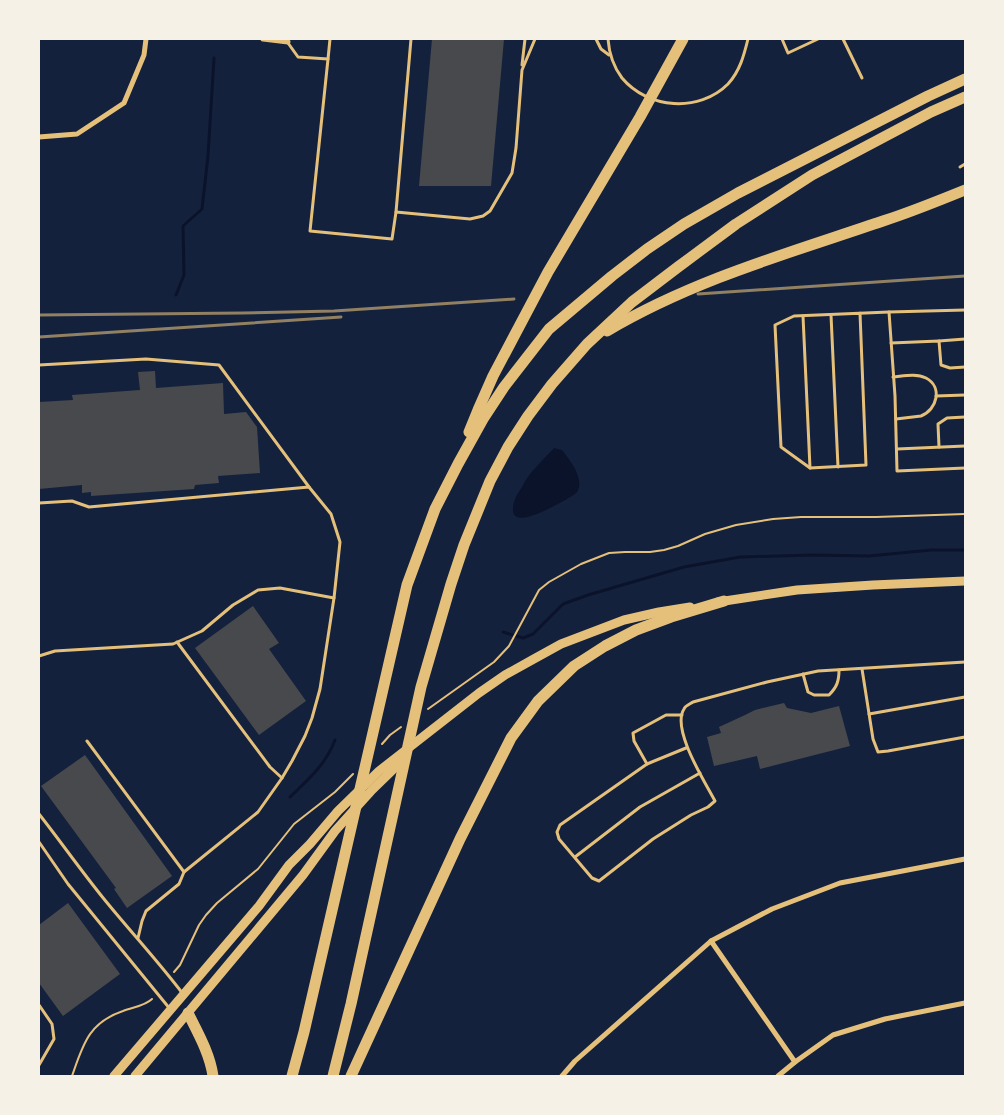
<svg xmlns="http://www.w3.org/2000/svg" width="1004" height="1115" font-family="'Titillium Web',sans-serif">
<rect width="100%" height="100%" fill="#14213d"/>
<path fill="#0b132b" d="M 554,448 L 562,450 C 570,460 585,479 577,492 C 575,495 558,504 554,506 C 546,510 511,529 513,508 C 513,500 518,493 522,487 C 529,472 543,460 554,448 Z"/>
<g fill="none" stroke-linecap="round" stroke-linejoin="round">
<g stroke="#0b132b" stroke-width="3">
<polyline points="176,295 184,275 183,226 202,209 208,156 214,58"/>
<polyline points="503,632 523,638 533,634 563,604 588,595 684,567 740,557 813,555 869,556 931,550 965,550"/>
<path d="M 290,797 C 309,779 326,764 335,740"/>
</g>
</g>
<g fill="#48494c">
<polygon points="432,39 504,39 491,186 419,186"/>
<polygon points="155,371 156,388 223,383 224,414 246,412 257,427 260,473 218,476 219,483 195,485 194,489 91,496 91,492 82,493 82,485 39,489 39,402 73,400 72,395 140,390 138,372"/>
<polygon points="253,606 279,643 269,649 306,701 259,735 195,648"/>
<polygon points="784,703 787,708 811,713 839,706 850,746 760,769 757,756 714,766 707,737 721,733 719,727 745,715 755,710"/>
<polygon points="85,755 172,876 127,908 114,889 116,888 41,786"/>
<polygon points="68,903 120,974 63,1016 39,983 39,925"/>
</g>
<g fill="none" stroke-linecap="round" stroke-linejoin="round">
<g stroke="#e5c07b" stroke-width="2">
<polyline points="428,709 494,662 509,646 539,590 549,582 581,564 609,553 625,552 650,552 664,550 678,546 705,534 736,525 773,519 801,517 876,517 965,514"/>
<polyline points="382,744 390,735 401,727"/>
<polyline points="174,972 180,965 199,925 206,915 217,903 258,869 294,824 335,792 353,774"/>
<path d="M 72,1076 C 83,1045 88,1023 123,1011 C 133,1007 145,1006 152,999"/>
</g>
<g stroke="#e5c07b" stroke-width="3">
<polyline points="596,39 601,49 609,55"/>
<path d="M 608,39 C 609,53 613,66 622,78 C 648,109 699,113 728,84 C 740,71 744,55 748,39"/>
<polyline points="782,39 788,53 818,39"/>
<polyline points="843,39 862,78"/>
<polyline points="288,43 298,57 328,59 310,231 392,239 396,212 470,219 483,216 490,211 512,173 516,148 522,70 535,39"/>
<polyline points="328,59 330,39"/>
<polyline points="522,65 525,39"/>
<polyline points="960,167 965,164"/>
<polyline points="396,212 411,39"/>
<polyline points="965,310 889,312 895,396 897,471 965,468"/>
<polyline points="860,313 866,465 810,468 781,447 775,325 794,316 889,312"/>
<polyline points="831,315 838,467"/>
<polyline points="803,316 810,468"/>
<polyline points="939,341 965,339"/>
<polyline points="891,343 939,341 941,365 950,368 965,367"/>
<polyline points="39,365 146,359 219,365 309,487"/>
<path d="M 893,377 C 904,376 916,373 926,378 C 943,387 937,410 921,416 L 896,419"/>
<polyline points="936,396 965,395"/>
<polyline points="939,447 938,424 947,418 965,417"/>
<polyline points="897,449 965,446"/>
<polyline points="39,503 72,501 89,507 309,487 331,514 340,542 334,598 320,689 312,718 305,736 292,761 282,778 258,812 184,872 87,741"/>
<polyline points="177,642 270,767 282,778"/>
<polyline points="39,656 55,651 173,644 202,631 233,605 258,590 280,588 334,598"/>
<polyline points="862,669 873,739 878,752 888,751 965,737"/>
<path d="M 803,674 L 808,692 L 814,695 L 829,695 C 837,687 839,681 839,670"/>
<polyline points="869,714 965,697"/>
<path d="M 686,748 L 647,764 L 560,825 L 557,832 L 559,839 L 592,878 L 599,881 L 653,839 L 691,815 L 708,807 L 715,801 C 705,782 671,729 684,709 C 685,706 690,704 693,702 L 767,682 L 818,671 L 965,662"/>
<polyline points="647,764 634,741 633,733 666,715 682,715"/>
<path d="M 39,814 C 61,842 82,872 104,899 C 130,931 158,961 183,994"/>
<polyline points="39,842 68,884 170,1009"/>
<polyline points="575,857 640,807 700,773"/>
<polyline points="138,938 142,921 146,911 179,884 184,872"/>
<polyline points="39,1005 52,1024 54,1039 39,1065"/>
</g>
<g stroke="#e5c07b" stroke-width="5">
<polyline points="263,39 288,42"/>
<polyline points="39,137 77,134 124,103 144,55 146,39"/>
<polyline points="711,941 795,1062"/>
<polyline points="562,1076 575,1061 711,941 772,909 840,883 965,859"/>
<polyline points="778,1076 795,1062 833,1035 885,1019 965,1003"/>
</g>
<g stroke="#e5c07b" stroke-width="9">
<polyline points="718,602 797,590 873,585 965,581"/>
<polyline points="114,1076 259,906 289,865 310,844 338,811 379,771 479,693 505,675 532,660 561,644 624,620 659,612 690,607"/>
<polyline points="135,1076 303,875 335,831 372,790 406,757"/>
</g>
<g stroke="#e5c07b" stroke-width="11">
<path d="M 607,331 C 693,280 789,253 883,221 C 911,212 938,201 965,190"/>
<polyline points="469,432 478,410 493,376 548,272 640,117 683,39"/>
<path d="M 188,1013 C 198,1033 210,1054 213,1076"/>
<polyline points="292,1076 304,1032 407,585 435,509 458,464 483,419 504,387 549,329 612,276 647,249 684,224 738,193 928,96 965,79"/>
<polyline points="333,1076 351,1004 421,687 451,584 464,545 490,481 508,447 528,416 552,384 587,344 632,302 678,267 736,224 812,175 931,112 965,97"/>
<polyline points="351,1076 460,839 511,738 538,701 574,666 605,646 636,630 671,617 724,601"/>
</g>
<g stroke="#918062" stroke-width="3">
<polyline points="698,294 965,276"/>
<polyline points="39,315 243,313 334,311 514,299"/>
<polyline points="39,337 341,317"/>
</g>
</g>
<rect width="1004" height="1115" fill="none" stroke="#f6f1e7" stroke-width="80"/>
</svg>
